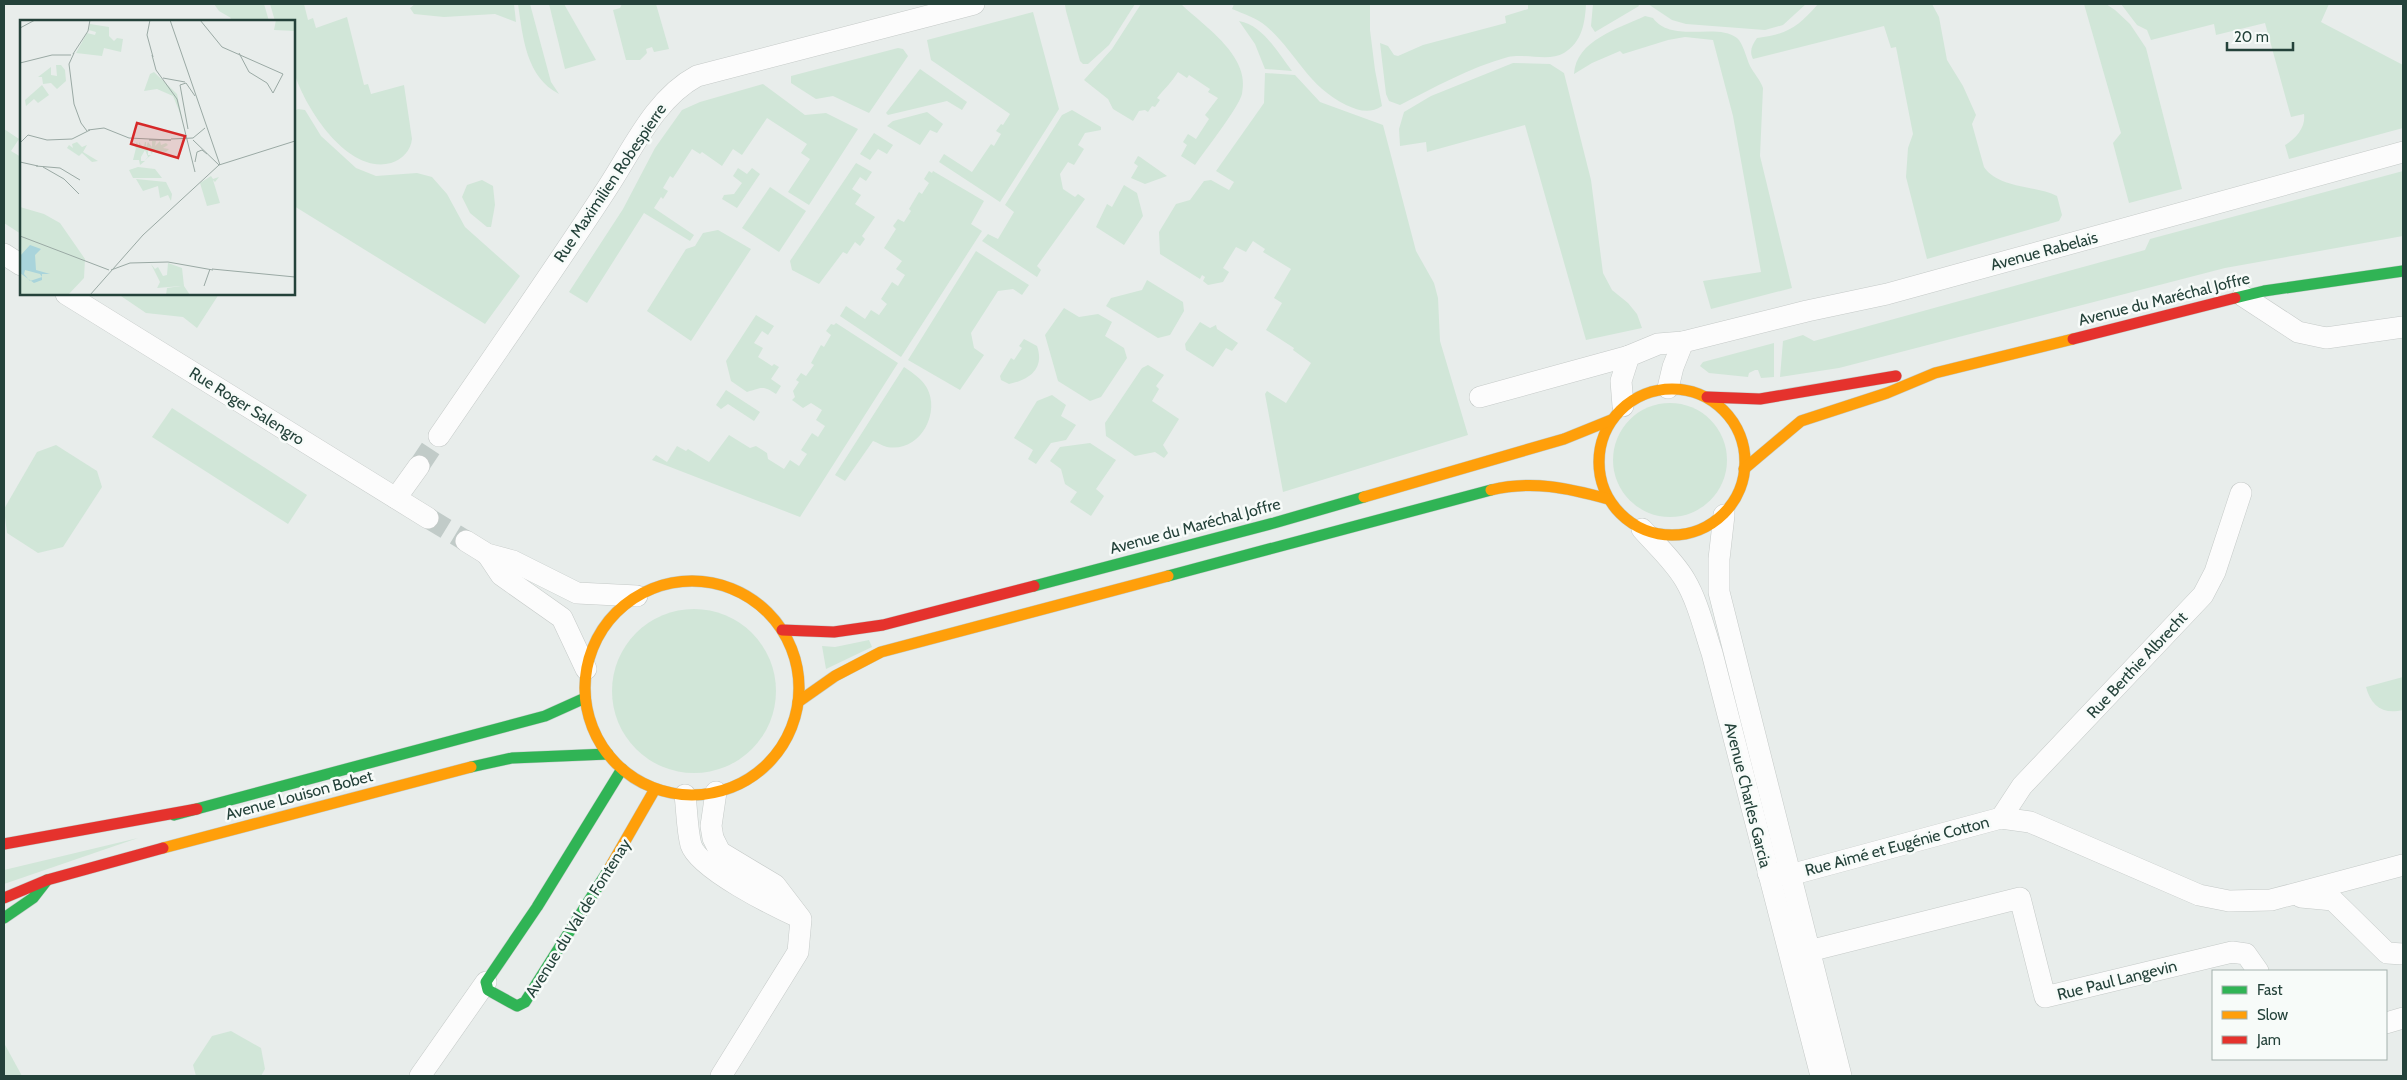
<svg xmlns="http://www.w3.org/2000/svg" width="2407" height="1080" font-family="Cabin,sans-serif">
<rect width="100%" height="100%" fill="#e8edeb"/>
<g fill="#d1e6d8">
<polygon points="214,4 264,4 269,21 229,21 231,18 219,11"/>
<path d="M 270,4 L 304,4 L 308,20 L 313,18 L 316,28 L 347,17 L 364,85 L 368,84 L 371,94 L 404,85 L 412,139 C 411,150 402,160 391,163 C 348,175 306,109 295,75 C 290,60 294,37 294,21 L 275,21 Z"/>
<polygon points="415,4 514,4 516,22 495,14 444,17 414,14 410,8"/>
<path d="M 518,4 L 530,4 L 551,82 L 559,94 C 526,77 523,38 518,4 Z"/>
<polygon points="549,4 564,4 596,60 565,69"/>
<polygon points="622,4 656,4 669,49 654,52 652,47 646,49 647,53 640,60 626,60 613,10 620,8"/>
<polygon points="1070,4 1135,4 1109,45 1088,64 1083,64 1080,61 1066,11 1065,5"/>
<path d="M 1141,4 L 1181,4 C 1205,27 1251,56 1242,94 C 1238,109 1205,150 1195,165 L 1181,156 L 1187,145 L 1183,142 L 1188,134 L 1196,139 L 1209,119 L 1205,115 L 1218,98 L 1208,92 L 1210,89 L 1189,75 L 1187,78 L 1178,72 C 1172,82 1164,89 1157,98 L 1160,100 L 1155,107 L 1152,106 L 1148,112 L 1145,110 L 1139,111 L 1133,121 L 1113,109 L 1108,99 L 1084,80 L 1112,49 Z"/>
<path d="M 1234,4 L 1370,4 L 1370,30 L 1375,70 L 1382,106 C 1370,114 1359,111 1346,105 C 1306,85 1297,53 1266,26 C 1257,18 1244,14 1232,9 Z"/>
<path d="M 1528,4 L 1586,4 C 1585,23 1582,42 1564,53 C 1549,62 1525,53 1508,57 C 1469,68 1435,87 1400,105 L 1389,101 L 1386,94 L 1380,43 L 1388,46 L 1394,55 L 1398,56 L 1423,45 L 1506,23 L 1505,16 L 1528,9 Z"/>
<polygon points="1593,4 1638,4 1639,6 1595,32 1591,26"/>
<polygon points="1648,4 1806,4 1783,25 1765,30 1686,24 1672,20"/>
<path d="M 1818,4 L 1932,4 L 1939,17 L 1947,60 L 1963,86 L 1976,115 L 1972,124 L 1984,167 C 1999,189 2036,185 2057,196 L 2062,215 L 2059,221 L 1927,259 L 1906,177 L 1908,148 L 1913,134 L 1896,47 L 1891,48 L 1884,26 L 1753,59 C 1749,51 1752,45 1757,38 C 1788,34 1798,27 1818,4 Z"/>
<polygon points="2084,4 2106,4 2115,10 2130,24 2146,48 2182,189 2129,203 2113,143 2121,133"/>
<path d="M 2121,4 L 2329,4 L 2321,22 L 2403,65 L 2403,128 L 2289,159 L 2285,145 C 2296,139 2306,127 2304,114 L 2291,117 L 2265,23 L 2216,35 L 2214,24 L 2151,40 L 2147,30 L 2137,25 Z"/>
<polygon points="1033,12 1059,109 1000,202 939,162 944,154 972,172 991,144 994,146 1001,134 996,131 1001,124 1003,125 1010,114 931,60 927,40"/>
<path d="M 1645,16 L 1653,18 C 1672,44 1717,22 1737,38 C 1743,43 1746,57 1750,66 C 1754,74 1760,79 1763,88 L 1760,156 L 1792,288 L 1711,309 L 1703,281 L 1761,272 L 1733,116 L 1713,40 L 1685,37 L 1668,40 L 1623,54 L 1620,51 L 1592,63 L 1574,74 C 1576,40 1618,29 1645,16 Z"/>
<path d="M 1239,21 C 1263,25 1278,53 1292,71 L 1265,69 L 1255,44 Z"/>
<polygon points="898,48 903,49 908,56 869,113 833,96 816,99 791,83 791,76"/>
<polygon points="1513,63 1550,64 1564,73 1591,180 1603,273 1612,290 1628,303 1637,314 1642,328 1586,340 1525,125 1427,152 1426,142 1400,146 1399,129 1404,112 1431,96"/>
<polygon points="920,69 967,102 962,110 947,101 888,115 886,113"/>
<polygon points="1265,73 1295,75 1320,102 1383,125 1416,251 1434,283 1438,298 1440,341 1468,435 1283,492 1265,394 1267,391 1286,403 1311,363 1293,350 1294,348 1266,330 1282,303 1274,298 1291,269 1263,252 1265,249 1253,241 1246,252 1236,247 1223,268 1229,272 1223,282 1208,285 1203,281 1205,277 1202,275 1200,279 1160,254 1159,232 1176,204 1190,200 1204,181 1211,180 1229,190 1234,182 1216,171 1264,103"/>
<polygon points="763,84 805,115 826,113 858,129 809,205 788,192 810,159 801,153 807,144 767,118 742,155 733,149 722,166 702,152 700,154 692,149 673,178 670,176 663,188 668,191 663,199 661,197 654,208 694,235 690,241 644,213 587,303 569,292 623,209 655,148 682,110 700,102"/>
<polygon points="298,109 305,110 321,136 356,168 376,176 417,173 432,177 447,194 465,227 520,276 485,324 294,206 294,111"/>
<polygon points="1072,110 1101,127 1101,130 1085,133 1078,145 1084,149 1074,165 1068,162 1060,174 1063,189 1075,197 1078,194 1085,199 1037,266 1041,270 1037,277 982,241 988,234 998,239 1014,212 1005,205 1062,115"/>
<polygon points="927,112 943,124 937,133 930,130 920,145 887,126 893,121"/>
<polygon points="4,129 19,139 11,151 21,157 21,234 4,223"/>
<polygon points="874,133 893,145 887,154 878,149 870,160 860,154"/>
<polygon points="1138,156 1140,157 1167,176 1145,184 1131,178 1138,166 1134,163"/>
<polygon points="856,163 872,172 866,181 860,177 852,189 861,195 855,204 875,217 862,236 865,239 860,246 855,242 847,254 843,252 819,284 792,270 790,261"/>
<polygon points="738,168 747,174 752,168 760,174 737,208 722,199 724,195 734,194 742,183 733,176"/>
<polygon points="929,171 932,173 933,171 984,201 971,224 982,231 901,357 840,316 846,306 865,319 871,310 879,315 887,304 881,299 892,282 898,286 905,275 896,269 902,261 884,248 896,229 893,226 898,219 904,222 911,211 909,209 919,192 922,194 929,183 924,179"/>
<polygon points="2403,171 2403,236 2225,268 1839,368 1780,377 1783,341 1803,335 1814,341 2145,250 2150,239"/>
<polygon points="482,180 493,186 495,205 491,227 487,227 470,213 462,197 467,185"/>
<polygon points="1124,185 1137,193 1143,216 1124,245 1096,227 1107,204 1112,207"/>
<polygon points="770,187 806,211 779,252 742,228"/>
<polygon points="718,230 751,249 691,341 647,311 686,249 695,246 703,233"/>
<polygon points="976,251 1029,285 1022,295 1013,289 998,291 971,333 974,348 984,355 960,390 908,360"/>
<polygon points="1147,280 1183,302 1184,311 1170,335 1158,338 1106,306 1111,298 1142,290"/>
<polygon points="118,294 219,294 197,328 183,317 146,313"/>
<polygon points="1064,308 1079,317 1098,314 1112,322 1105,336 1124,348 1127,358 1101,397 1090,401 1058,381 1045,335"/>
<path d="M 756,315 L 774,326 L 768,335 L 762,331 L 754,343 L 763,348 L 758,357 L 772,366 L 774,364 L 779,367 L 771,379 L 781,386 L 776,394 C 762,385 762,388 747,392 L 731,381 L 726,361 Z"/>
<polygon points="1200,322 1210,328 1216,325 1217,329 1238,343 1232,351 1226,348 1213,367 1186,350 1185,344"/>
<polygon points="836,323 898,363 800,517 652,460 656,455 667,462 677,446 686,451 688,449 709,462 729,435 750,448 756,446 767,453 768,459 784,469 790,460 799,466 807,454 801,450 812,433 818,437 825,426 816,420 822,410 811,403 803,408 792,400 795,397 793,391 799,382 796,380 801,373 806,376 814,365 811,363 821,345 824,347 831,335 826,331 831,324 834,325"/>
<path d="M 1024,339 L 1037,346 C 1045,369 1029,380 1009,384 L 1001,380 L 1000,376 L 1011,358 L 1014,360 L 1022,348 L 1019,346 Z"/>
<polygon points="1774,343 1774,377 1761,378 1758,370 1755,370 1749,373 1748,377 1709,373 1700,366 1703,362"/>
<polygon points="1148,365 1164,375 1156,386 1159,389 1152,401 1179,419 1163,445 1168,453 1164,458 1155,452 1135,456 1106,436 1105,423 1142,368"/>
<path d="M 904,367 C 913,373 922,379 927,388 C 941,414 919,453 887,447 C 882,446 877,442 873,441 L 845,481 L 835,475 Z"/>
<polygon points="726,390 760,412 754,421 728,404 721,409 716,405"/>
<polygon points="1052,395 1066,405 1061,416 1076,425 1066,440 1051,443 1036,464 1028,459 1033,450 1014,438 1037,401"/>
<circle cx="1670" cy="460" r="57"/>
<polygon points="172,408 307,495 288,524 152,437"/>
<polygon points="1090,443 1116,460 1096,489 1104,496 1091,516 1070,502 1077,492 1065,484 1061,469 1050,461 1060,447"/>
<polygon points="56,445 97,471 102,487 63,547 38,553 7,533 4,509 37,452"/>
<circle cx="694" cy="691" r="82"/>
<polygon points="869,640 872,647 826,669 822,646 835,647"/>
<path d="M 2403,677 L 2403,710 C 2383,715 2371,706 2366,687 Z"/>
<polygon points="138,838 4,884 4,870"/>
<polygon points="231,1031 261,1048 265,1069 261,1076 196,1076 193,1065 212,1036"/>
<polygon points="4,1043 22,1076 4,1075"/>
</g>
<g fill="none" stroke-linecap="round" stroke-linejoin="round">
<g stroke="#c1cbc8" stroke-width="21" stroke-dasharray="21 11" stroke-linecap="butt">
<polyline points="419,466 439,436"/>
<polyline points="428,518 466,541"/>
</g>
<g stroke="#c5cac8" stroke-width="22">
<g id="street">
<polyline points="4,254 21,265"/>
<polyline points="66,294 428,518"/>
<polyline points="2243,296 2298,332 2326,338 2403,327"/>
<polyline points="1668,388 1673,367 1683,342"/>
<polyline points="1480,397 1629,356"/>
<polyline points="1623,406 1621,381 1629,356 1658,344 1683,342 1807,311 1887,294 2403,152"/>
<path d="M 439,436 C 495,354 552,273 606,190 C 632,151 654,99 697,76 L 974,4"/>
<polyline points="396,498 419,466"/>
<polyline points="1724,515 1719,559 1719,592 1841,1076"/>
<path d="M 1642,529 C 1657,546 1674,561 1685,580 C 1698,602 1704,629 1712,653 L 1821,1076"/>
<polyline points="466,541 487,554 513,561 577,593 637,596"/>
<polyline points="487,554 501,575 562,618 586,669"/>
<polyline points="716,792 711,826 713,838 720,852 775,885 801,919 798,952 721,1076"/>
<path d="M 685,795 C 687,811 687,830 691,845 C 699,869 774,906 798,917"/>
<polyline points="2001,818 2022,786 2203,595 2215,572 2241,493"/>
<polyline points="1768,873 1790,875 2001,818 2030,822 2199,895 2229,901 2271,900 2403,865"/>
<polyline points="2301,897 2333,900 2387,953 2403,954"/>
<polyline points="1809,951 2020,898 2045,997 2232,952 2246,954 2258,971"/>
<polyline points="2386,1023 2403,1018"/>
<polyline points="420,1076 486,982"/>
</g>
</g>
<g stroke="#c3cbc8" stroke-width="12">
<g id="fast">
<polyline points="2235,298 2264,291 2403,271"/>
<polyline points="1168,576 1491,490"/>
<polyline points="1034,586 1274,523 1364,497"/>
<polyline points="471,767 512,758 608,754"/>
<polyline points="174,815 545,716 585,698"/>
<polyline points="609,869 525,1002 517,1006 488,990 486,982 537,907 622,769"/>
<polyline points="4,918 33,898 47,880"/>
</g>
</g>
<g stroke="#c3cbc8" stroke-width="12">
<g id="slow">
<circle cx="1672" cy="462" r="73"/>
<polyline points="1744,469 1801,421 1887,393 1935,373 2073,339"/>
<path d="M 1491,490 C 1532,480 1568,488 1608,499"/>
<polyline points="1364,497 1564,439 1611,420"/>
<circle cx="692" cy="688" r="107"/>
<polyline points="798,702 835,676 881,652 1168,576"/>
<polyline points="163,848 471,767"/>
<polyline points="609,869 655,789"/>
</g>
</g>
<g stroke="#c3cbc8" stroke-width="12">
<g id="jam">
<polyline points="2073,339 2235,298"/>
<polyline points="1707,397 1760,399 1896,376"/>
<polyline points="782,630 834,632 883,625 1034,586"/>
<polyline points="4,844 197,809"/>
<polyline points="4,898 47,880 163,848"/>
</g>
</g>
<use href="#street" stroke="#fcfcfc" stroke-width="21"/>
<use href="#fast" stroke="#30b455" stroke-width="11"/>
<use href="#slow" stroke="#ff9f0a" stroke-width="11"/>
<use href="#jam" stroke="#e5322d" stroke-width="11"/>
</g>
<g text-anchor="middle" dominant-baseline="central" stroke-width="5" stroke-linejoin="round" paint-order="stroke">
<g font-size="16" fill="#24423a" stroke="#f7fbf9">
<text transform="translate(610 183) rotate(-56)">Rue Maximilien Robespierre</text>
<text transform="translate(2044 251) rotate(-15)">Avenue Rabelais</text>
<text transform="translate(2164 299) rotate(-14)">Avenue du Maréchal Joffre</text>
<text transform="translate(247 406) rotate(32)">Rue Roger Salengro</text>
<text transform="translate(1195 526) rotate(-15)">Avenue du Maréchal Joffre</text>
<text transform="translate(2137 665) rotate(-47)">Rue Berthie Albrecht</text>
<text transform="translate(299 795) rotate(-15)">Avenue Louison Bobet</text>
<text transform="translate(1748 795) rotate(76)">Avenue Charles Garcia</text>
<text transform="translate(1897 846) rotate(-15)">Rue Aimé et Eugénie Cotton</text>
<text transform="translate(578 918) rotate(-58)">Avenue du Val de Fontenay</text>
<text transform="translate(2117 980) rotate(-14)">Rue Paul Langevin</text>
</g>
</g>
<g transform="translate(20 20)">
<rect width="275" height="275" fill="#e8edeb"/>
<path d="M 256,0 L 275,0 L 275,11 L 254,10 ZM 70,4 L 89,7 L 89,16 L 94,21 L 97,18 L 103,19 L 101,32 L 84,28 L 82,36 L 56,33 L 67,13 L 75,15 L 76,12 L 69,10 ZM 36,45 L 41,45 L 45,50 L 46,61 L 37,69 L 31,63 L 23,64 L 22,57 L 18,57 L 31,47 L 31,55 L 37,56 ZM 134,52 L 157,74 L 162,98 L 153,76 L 137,69 L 124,71 L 130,54 ZM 22,65 L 29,75 L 18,83 L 14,79 L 6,86 L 5,80 ZM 110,121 L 115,125 L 117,122 L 119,128 L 119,122 L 122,126 L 124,126 L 125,122 L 126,122 L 126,127 L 128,122 L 132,127 L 132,121 L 136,121 L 135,126 L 140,121 L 141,125 L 146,123 L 148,125 L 143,128 L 149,129 L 146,132 L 133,130 L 132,134 L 128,129 L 128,135 L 131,135 L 124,141 L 128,137 L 125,130 L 121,137 L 121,141 L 125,141 L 120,145 L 119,140 L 113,140 L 116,128 ZM 57,122 L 62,127 L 67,125 L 63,132 L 78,141 L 72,142 L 62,133 L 59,136 L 47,128 L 49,125 L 53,128 L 52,124 ZM 118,147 L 135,149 L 142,158 L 113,158 L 109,150 ZM 191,156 L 193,159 L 199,157 L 195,162 L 193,160 L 200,183 L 187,186 L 180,163 ZM 116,159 L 146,162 L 152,174 L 151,181 L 148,175 L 140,178 L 138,166 L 123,171 ZM 0,187 L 24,194 L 40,203 L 65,239 L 64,258 L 48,275 L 0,275 ZM 148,243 L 162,248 L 164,266 L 170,275 L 146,275 L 147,268 L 161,266 L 137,268 L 140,262 L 131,244 L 135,249 L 138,247 L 143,256 L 147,255 Z" fill="#d1e6d8"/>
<path d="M 10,225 L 21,229 L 15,235 L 16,250 L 30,254 L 22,254 L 22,260 L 14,263 L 0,253 L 0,236 ZM 5,250 L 20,254 L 22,257 L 10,261 L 4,254 Z" fill="#a9d4db" fill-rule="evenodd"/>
<path fill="none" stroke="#9aa9a4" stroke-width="1" d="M 130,0 L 127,15 L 133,37M 150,0 L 200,145M 180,0 L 202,27 L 263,54M 0,8 L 15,0M 54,33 L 49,44 L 54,84 L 61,103 L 67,111M 219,33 L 229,52 L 247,63 L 253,73 L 263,54M 53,34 L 68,11 L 70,0M 132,35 L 136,50 L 157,79 L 175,152M 0,43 L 32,35 L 51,35M 143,58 L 165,62M 168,109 L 160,65 L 166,63 L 175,76M 68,110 L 84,108 L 109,118 L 129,119M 151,119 L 173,118 L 185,108M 129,120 L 151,120 L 129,119M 173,120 L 199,145M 0,123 L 8,115 L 27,120 L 52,119 L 70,110M 0,142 L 18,146M 175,142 L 177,132 L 182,130 L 187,134M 16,146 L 40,148 L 60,160M 23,147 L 44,159 L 59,174M 0,216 L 89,250M 192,249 L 275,257M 91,250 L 110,243 L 148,242 L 193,250M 184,266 L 190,249M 70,275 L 123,215 L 199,145 L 275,121"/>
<path fill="#d62828" fill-opacity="0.15" stroke="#d62828" stroke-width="2.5" d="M 117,103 L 165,116 L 158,138 L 111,124 Z"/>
<rect width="275" height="275" fill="none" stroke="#24423a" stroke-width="2.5"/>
</g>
<rect width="2407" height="1080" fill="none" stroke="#24423a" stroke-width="10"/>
<rect x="2212" y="970" width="175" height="90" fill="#f7fbf9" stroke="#a3b1ad"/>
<rect x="2222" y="986" width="25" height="8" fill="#30b455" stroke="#a3b1ad"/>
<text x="2257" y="995" font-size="15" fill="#24423a">Fast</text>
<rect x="2222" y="1011" width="25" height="8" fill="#ff9f0a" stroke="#a3b1ad"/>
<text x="2257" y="1020" font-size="15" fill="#24423a">Slow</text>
<rect x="2222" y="1036" width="25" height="8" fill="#e5322d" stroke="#a3b1ad"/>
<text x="2257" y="1045" font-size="15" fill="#24423a">Jam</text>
<path d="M2227 42v8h66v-8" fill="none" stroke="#24423a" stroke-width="2.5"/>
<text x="2234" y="42" font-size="15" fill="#24423a" stroke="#f7fbf9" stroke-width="4" paint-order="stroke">20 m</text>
</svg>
